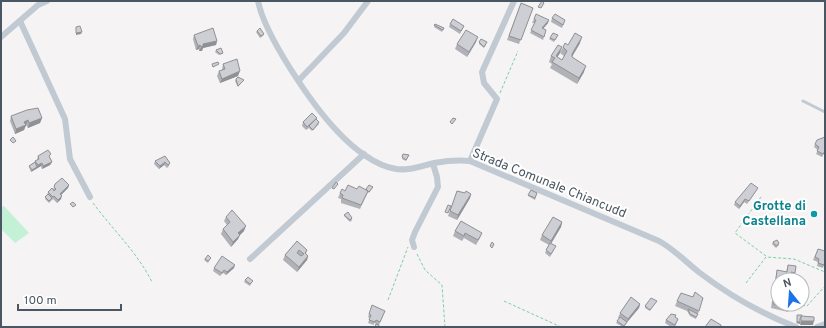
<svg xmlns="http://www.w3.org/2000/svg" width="826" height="328" font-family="Overpass,sans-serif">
<rect width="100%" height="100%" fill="#f5f3f3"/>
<polygon fill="#c3f1d5" points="4,206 29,233 15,243 1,229 1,208"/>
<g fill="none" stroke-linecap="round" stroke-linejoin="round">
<g stroke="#7ad0a6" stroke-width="1" stroke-dasharray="3 2" stroke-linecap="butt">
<polyline points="500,93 518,51"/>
<polyline points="761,197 735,233 766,256"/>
<path d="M 93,203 C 113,230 137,252 152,282"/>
<polyline points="417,254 425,270 442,285 445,327"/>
<polyline points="746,283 766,257 794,259 825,272"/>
<polyline points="388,300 408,247"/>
<polyline points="504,301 561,327"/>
<polyline points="797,305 807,306 825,286"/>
</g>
<polyline stroke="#c1cad2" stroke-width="3" points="803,101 825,112"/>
<g stroke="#c1cad2" stroke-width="6">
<path d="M 258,1 C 265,36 312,105 338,132 C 352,147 375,166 396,169 C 409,171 421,166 434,163 C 446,161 458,160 470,161 L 659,241 C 675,250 686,262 700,273 C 729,295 762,314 796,327"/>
<polyline points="20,21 65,119 70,159 90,197"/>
<polyline points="1,37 38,5 47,1"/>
<polyline points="299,80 344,33 368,1"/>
<polyline points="470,161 497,99 484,83 482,72 514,1"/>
<polyline points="414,247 412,240 415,232 438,187 437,177 433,164"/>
<polyline points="250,259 364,154"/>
<polyline points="817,327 825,324"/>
</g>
</g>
<g fill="#b0b2b7">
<polygon points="521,3 533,8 519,44 507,40"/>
<polygon points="552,18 564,23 562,28 551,22"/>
<polygon points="534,19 548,23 543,29 546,30 543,40 530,33 535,23 532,23"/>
<polygon points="435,24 444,28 442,32 434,27"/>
<polygon points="450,24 464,26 460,34 449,27"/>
<polygon points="257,31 264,34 263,36 260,38 256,32"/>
<polygon points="194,35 217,41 216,45 203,48 202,51 199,51 199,49 196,50 193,39"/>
<polygon points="558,35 554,42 549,39 550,38"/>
<polygon points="476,42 467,57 455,49 457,44"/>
<polygon points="479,42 487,42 484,48 479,44"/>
<polygon points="580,43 572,57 584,72 577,84 550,68 552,64 549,62 551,56 560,53 557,57 562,60 564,56 560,53 563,47 568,45"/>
<polygon points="216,50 223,53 222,54 219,55 215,52"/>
<polygon points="223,64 238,76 220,83 217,76 219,71 222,70 222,69"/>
<polygon points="236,79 243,81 238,87 235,81"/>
<polygon points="11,116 42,118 40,123 28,128 26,125 24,130 15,134 10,121"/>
<polygon points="316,119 319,124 312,131 309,128 306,130 302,126 303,122"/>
<polygon points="825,137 825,152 822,157 816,154 818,150 814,147 815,144"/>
<polygon points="403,154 409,155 406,161 402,159"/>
<polygon points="38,156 50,158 52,162 50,165 42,169 41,166 31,172 29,167 29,166 35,162 35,161 37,160"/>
<polygon points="155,161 170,163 169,166 167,168 164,165 159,169 154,164"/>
<polygon points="55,184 69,185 68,188 61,195 61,199 57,203 53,199 49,203 45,199 47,196 48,192 53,190"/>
<polygon points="373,187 369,193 368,192 360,209 341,203 341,199 338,198 340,193 357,189 366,189"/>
<polygon points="531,190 537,193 535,200 528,196"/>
<polygon points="457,191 465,193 471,194 470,198 457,220 448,216"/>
<polygon points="756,191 747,204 744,202 739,209 734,205 735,202"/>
<polygon points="344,215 352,218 352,220 350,222 344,216"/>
<polygon points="226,217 244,231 240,235 238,239 231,247 221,234 223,229 227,225 224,221"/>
<polygon points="562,222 561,227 551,244 554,250 550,257 545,253 549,245 540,240 542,235"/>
<polygon points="455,231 482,233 480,238 476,245 464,238 462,241 453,236"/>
<polygon points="297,241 307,250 306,254 308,256 307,260 297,272 283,260 285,255"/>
<polygon points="773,242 779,243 779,245 776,248 772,244"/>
<polygon points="818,249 825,262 823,268 817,266 818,262 813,260"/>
<polygon points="211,258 208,263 204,260 205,259"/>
<polygon points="788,265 795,273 793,278 790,277 778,280 790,308 788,312 771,308 776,275 777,270 786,272"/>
<polygon points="214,268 234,268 226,275 223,273 220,276 213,271"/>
<polygon points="245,280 252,282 250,286 244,282"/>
<polygon points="677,301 699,311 696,319 690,316 687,311 675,306"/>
<polygon points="656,302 650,311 645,308 645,306"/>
<polygon points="640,304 639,308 623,327 616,323 619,318 618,318 620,313"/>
<polygon points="372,305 385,311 379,325 374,323 374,325 368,323 370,318 368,317"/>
<polygon points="675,317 678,319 675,327 671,327 665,323 666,320"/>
</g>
<g fill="#909195">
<polygon points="549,20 548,23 541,31 542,28"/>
<polygon points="82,32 81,34 76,35 76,33"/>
<polygon points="478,37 476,42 467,57 469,52"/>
<polygon points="582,37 580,43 570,60 572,54"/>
<polygon points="217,41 216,45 203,48 202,51 199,51 203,44"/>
<polygon points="200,45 199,49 196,50 198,46"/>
<polygon points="562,47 560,53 554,62 556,56"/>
<polygon points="586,66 584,72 577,84 579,78"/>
<polygon points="240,71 238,76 220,83 222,79"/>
<polygon points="42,118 40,123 28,128 29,123"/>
<polygon points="28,120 26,125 23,126 24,122"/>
<polygon points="26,125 24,130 15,134 16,129"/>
<polygon points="52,162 50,165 42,169 43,166"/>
<polygon points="165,162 164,165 159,169 160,166"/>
<polygon points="42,163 41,166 31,172 32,170 37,167 38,165"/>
<polygon points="69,185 68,188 59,197 60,194"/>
<polygon points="471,194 470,198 457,220 458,215"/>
<polygon points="62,196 61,199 57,203 58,200"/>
<polygon points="745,199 744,202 739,209 740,206"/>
<polygon points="562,222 561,227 550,245 551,241"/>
<polygon points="246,226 244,231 240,235 238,239 231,247 233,242 238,233"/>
<polygon points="308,256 307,260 297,272 299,267"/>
<polygon points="235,265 234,268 226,275 227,272"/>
<polygon points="640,304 639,308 623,327 627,322 628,319"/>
<polygon points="801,321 814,321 813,325 800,325"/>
<polygon points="797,322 801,322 800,324 796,323"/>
</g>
<g fill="#cdcfd5" stroke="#909195" fill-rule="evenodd">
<polygon points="542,1 544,3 541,8 538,7"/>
<polygon points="521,3 533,8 521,40 509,36"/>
<polygon points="536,14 549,20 542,28 546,30 544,37 531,30 536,20 534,19"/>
<polygon points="555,14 565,20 563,25 552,18"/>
<polygon points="453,19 464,26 461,31 450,24"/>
<polygon points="435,24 444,28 443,30 434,25"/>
<polygon points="80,26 82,32 76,33 76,27"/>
<polygon points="213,28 217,41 203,44 203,46 201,47 200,45 198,46 194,35"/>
<polygon points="260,28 264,34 261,36 257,31"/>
<polygon points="466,30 478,37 469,52 457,44"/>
<polygon points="553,33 558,35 555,40 550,38"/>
<polygon points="575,33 582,37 572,54 572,57 586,66 579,78 552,62 555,58 551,56 558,45 562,47 556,56 562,60 567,51 563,47 565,43 568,45"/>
<polygon points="481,39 487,42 484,47 479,42"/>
<polygon points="221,48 223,53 220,54 216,50"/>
<polygon points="237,59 240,71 222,79 219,71 225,69 223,64"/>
<polygon points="218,62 219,64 213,67 212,64"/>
<polygon points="238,77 244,80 238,86 236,79"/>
<polygon points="38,108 42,118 29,123 28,120 24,122 26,125 16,129 11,116 27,110"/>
<polygon points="312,113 317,118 307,127 303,122"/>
<polygon points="453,118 456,119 452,124 450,122"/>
<polygon points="316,119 319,122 313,130 309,126"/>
<polygon points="13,137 16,141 13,143 10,140"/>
<polygon points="825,137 825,151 823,154 817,151 819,147 815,144 817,140"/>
<polygon points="48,150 51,154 49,156 52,162 43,166 42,163 38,165 35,161 39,159 38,156"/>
<polygon points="403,154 409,155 406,160 402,157"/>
<polygon points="165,156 170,163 168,165 165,162 160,166 155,161"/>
<polygon points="35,162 37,167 32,170 29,166"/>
<polygon points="62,178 69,185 60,194 62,196 58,200 54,196 53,197 48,192 52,188 54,191 56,189 54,187 55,184"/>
<polygon points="336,182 338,184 334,189 332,188"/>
<polygon points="751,183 758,188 749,201 745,199 740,206 735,202"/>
<polygon points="348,185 357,189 359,186 368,191 361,205 342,198 343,195 340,193 342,189 345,191"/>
<polygon points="369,185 373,187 369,192 366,189"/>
<polygon points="531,190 537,193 535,198 528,195"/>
<polygon points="457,191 465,193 466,191 471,194 458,215 450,211"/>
<polygon points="48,194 52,198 49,201 45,197"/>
<polygon points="73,202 76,205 73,207 70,204"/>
<polygon points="448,205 451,206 448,213 445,212"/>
<polygon points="232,210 246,226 238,233 240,235 233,242 223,229 230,222 226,217"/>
<polygon points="348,212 352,218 350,220 344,215"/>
<polygon points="553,217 562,222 551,241 542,235"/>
<polygon points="461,221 482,233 478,240 465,233 464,236 455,231"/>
<polygon points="777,240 779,243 776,246 773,242"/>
<path d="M 297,241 L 307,250 L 305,253 L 308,256 L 299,267 L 285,255 ZM 299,250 L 304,254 L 301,256 L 297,253 Z"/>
<polygon points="492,242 494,244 492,248 490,246"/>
<polygon points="550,243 556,246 551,254 546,250"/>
<polygon points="818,249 825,251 825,262 824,265 818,263 819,259 815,257"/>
<polygon points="208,255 211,258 208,261 205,259"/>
<polygon points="222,256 235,265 227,272 224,270 222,273 214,268"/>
<polygon points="788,265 796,266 795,273 791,272 790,280 778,280 778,304 791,304 790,308 773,304 777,270 787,272"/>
<polygon points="248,277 253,281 250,284 245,280"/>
<polygon points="695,292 703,298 699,311 677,301 681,293 693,297"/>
<polygon points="631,297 640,304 628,319 620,313"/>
<polygon points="651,298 657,301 650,310 645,306"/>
<polygon points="372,305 385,311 380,322 376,320 375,322 369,320 371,315 369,314"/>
<polygon points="688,309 698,314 696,317 690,314"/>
<polygon points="671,314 676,315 675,317 678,319 675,325 666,320"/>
<polygon points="797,315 802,315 800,319 800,322 797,322"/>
<polygon points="801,316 814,317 814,321 801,321"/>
<polygon points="620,317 627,322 624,326 617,321"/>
<polygon points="711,319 721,325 721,327 705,327"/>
<polygon points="376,324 379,325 378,327 375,327"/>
</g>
<circle fill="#0f9aa8" stroke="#fff" stroke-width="1.5" cx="814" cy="214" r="4"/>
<g text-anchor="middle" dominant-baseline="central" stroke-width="4" stroke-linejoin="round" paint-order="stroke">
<g font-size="13" fill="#4a5661" stroke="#fff">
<text transform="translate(549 184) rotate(22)">Strada Comunale Chiancudd</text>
</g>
<g font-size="13" font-weight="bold" fill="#0d838f" stroke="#fff" text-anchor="end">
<text x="806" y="207">Grotte di<tspan x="806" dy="15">Castellana</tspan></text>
</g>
</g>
<rect width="826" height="328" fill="none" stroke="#4a5661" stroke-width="4"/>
<g transform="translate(790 292) rotate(343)"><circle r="19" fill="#ffffff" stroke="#b7bbc0"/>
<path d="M0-3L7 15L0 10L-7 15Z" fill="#1a73e8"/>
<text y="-6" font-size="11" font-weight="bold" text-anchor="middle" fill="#4a5661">N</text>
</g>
<path d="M18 304v6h103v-6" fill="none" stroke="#4a5661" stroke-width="2"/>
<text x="24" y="304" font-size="12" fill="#4a5661" stroke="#ffffff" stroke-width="3" paint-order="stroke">100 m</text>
</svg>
